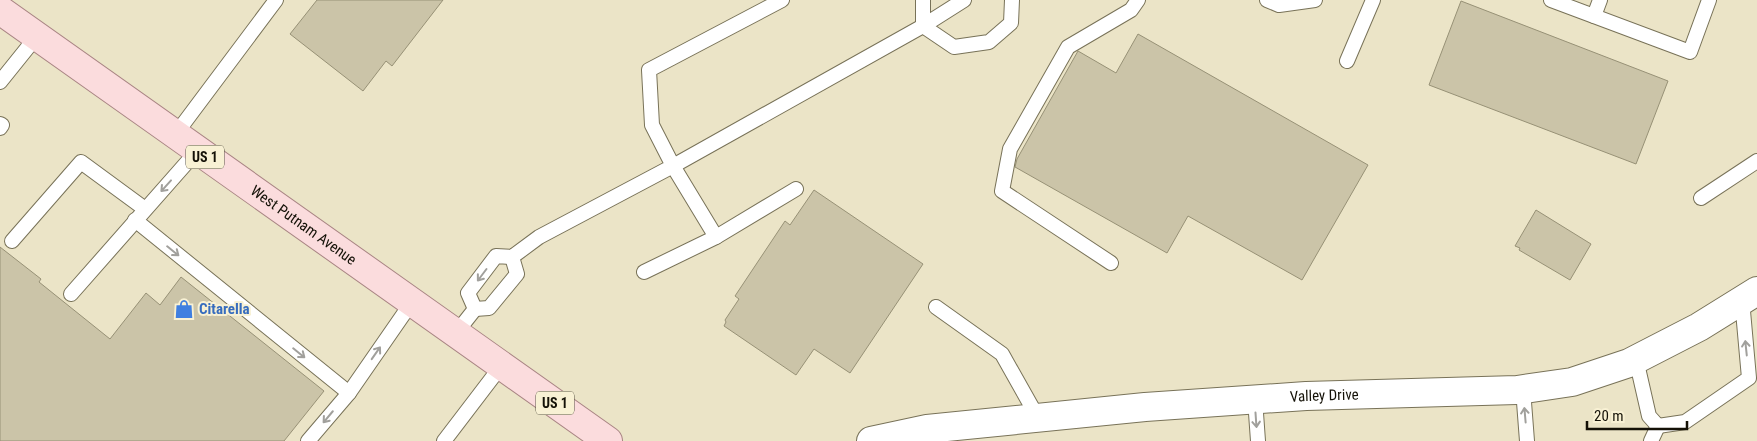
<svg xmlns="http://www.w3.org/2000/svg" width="1757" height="441" font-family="'Roboto Condensed',sans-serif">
<rect width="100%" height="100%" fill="#ebe4c7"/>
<g fill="#cbc4a8" stroke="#979176">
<polygon points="317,0 443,0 392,66 386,61 363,91 290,34"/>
<polygon points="1461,1 1668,81 1636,164 1429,85"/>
<polygon points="1138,34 1368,165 1302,280 1188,216 1167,253 1015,167 1017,159 1078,51 1116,73"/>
<polygon points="814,190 923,264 850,373 814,349 796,375 724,326 726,322 725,320 739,299 735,296 785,221 790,225"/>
<polygon points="1536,210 1591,244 1570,280 1519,250 1520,248 1515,246"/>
<polygon points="0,247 41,279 39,282 110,339 146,293 160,305 181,277 324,391 284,441 0,441"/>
</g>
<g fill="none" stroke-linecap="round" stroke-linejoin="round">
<g stroke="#787258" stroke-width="16">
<g id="service">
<polyline points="923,0 923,26 954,47 989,42 1011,23 1012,0"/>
<polyline points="1267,0 1279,5 1315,0"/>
<polyline points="1551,0 1690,52 1709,0"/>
<polyline points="1594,16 1600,0"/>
<polyline points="1347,61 1373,0"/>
<polyline points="0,82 37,36"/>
<polyline points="0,124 2,125 0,128"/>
<polyline points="175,135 276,0"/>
<polyline points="1701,198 1757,161"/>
<polyline points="135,220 349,393"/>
<polyline points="716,237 796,189"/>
<polyline points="12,241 81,162 145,209"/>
<polyline points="1111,263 1002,191 1010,149 1068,47 1131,10 1138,0"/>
<polyline points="644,272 716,237 673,166 923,26 964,0"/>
<polyline points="71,294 197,151"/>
<polyline points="936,307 1002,354 1038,418"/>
<polyline points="475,309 468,293 496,256 512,257 539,237 673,166 652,125 649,70 782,0"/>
<polyline points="475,309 489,308 517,274 512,257"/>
<polyline points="456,333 475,309"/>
<polyline points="1636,359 1649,416 1658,426"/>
<polyline points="1523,389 1527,441"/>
<polyline points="1255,399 1258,441"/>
<polyline points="1658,426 1685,422 1749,378 1742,300"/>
<polyline points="308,441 349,393 412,302"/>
<polyline points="444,441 502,365"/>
<polyline points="1651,441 1658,426"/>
</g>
</g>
<g stroke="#787258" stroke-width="30">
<g id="minor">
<path id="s1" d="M 871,441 L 927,429 L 1145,407 L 1306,396 L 1517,390 L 1572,382 L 1629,363 L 1699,327 L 1757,291"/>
</g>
</g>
<g stroke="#a98584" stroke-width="30">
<g id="primary">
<path id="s2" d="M 0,10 L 608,441"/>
</g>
</g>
<use href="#service" stroke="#fff" stroke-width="14"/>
<use href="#minor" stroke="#fff" stroke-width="28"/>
<use href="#primary" stroke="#fbdcdd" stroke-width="28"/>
</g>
<defs><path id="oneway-shaft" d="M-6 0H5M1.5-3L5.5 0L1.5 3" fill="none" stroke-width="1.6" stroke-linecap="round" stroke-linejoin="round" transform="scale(1.25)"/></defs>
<g stroke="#a1a09c">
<use href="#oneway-shaft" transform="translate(166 186) rotate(132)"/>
<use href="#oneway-shaft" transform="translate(173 251) rotate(39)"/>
<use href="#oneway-shaft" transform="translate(482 275) rotate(127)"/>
<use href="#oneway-shaft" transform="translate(1746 348) rotate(-96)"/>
<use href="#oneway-shaft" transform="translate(299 353) rotate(39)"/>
<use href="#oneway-shaft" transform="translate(376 353) rotate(-55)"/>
<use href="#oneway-shaft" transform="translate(1525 415) rotate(-95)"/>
<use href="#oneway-shaft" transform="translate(328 417) rotate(130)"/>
<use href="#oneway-shaft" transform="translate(1256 420) rotate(86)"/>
</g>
<defs>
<g id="shop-bare" transform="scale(1.5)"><path d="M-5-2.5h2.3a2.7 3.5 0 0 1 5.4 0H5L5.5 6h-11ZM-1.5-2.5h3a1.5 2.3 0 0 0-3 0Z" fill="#3f7fe0" stroke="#f8f1d4" stroke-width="2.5" paint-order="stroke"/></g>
</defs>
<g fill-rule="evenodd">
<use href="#shop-bare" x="184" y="309"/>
</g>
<g text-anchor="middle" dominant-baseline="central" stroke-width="4" stroke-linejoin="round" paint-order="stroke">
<g fill="#f8f1d4" stroke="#585444" stroke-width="1">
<rect x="186" y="145.5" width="38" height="23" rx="4"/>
<rect x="536" y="391.5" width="38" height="23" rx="4"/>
</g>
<g font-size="14" font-weight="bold" fill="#141107">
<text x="205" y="157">US 1</text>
<text x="555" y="403">US 1</text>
</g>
<g font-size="15" fill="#141107" stroke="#f8f1d4">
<text stroke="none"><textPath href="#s2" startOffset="372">West Putnam Avenue</textPath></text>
<text stroke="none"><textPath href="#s1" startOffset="456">Valley Drive</textPath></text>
</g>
<g font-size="15" font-weight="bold" fill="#366cbe" stroke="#f8f1d4" text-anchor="start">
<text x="199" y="309">Citarella</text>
</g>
</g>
<path d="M1587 421v8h100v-8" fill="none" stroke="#141107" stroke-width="2.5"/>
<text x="1594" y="421" font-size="15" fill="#141107" stroke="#f8f1d4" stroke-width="4" paint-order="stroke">20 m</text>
</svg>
